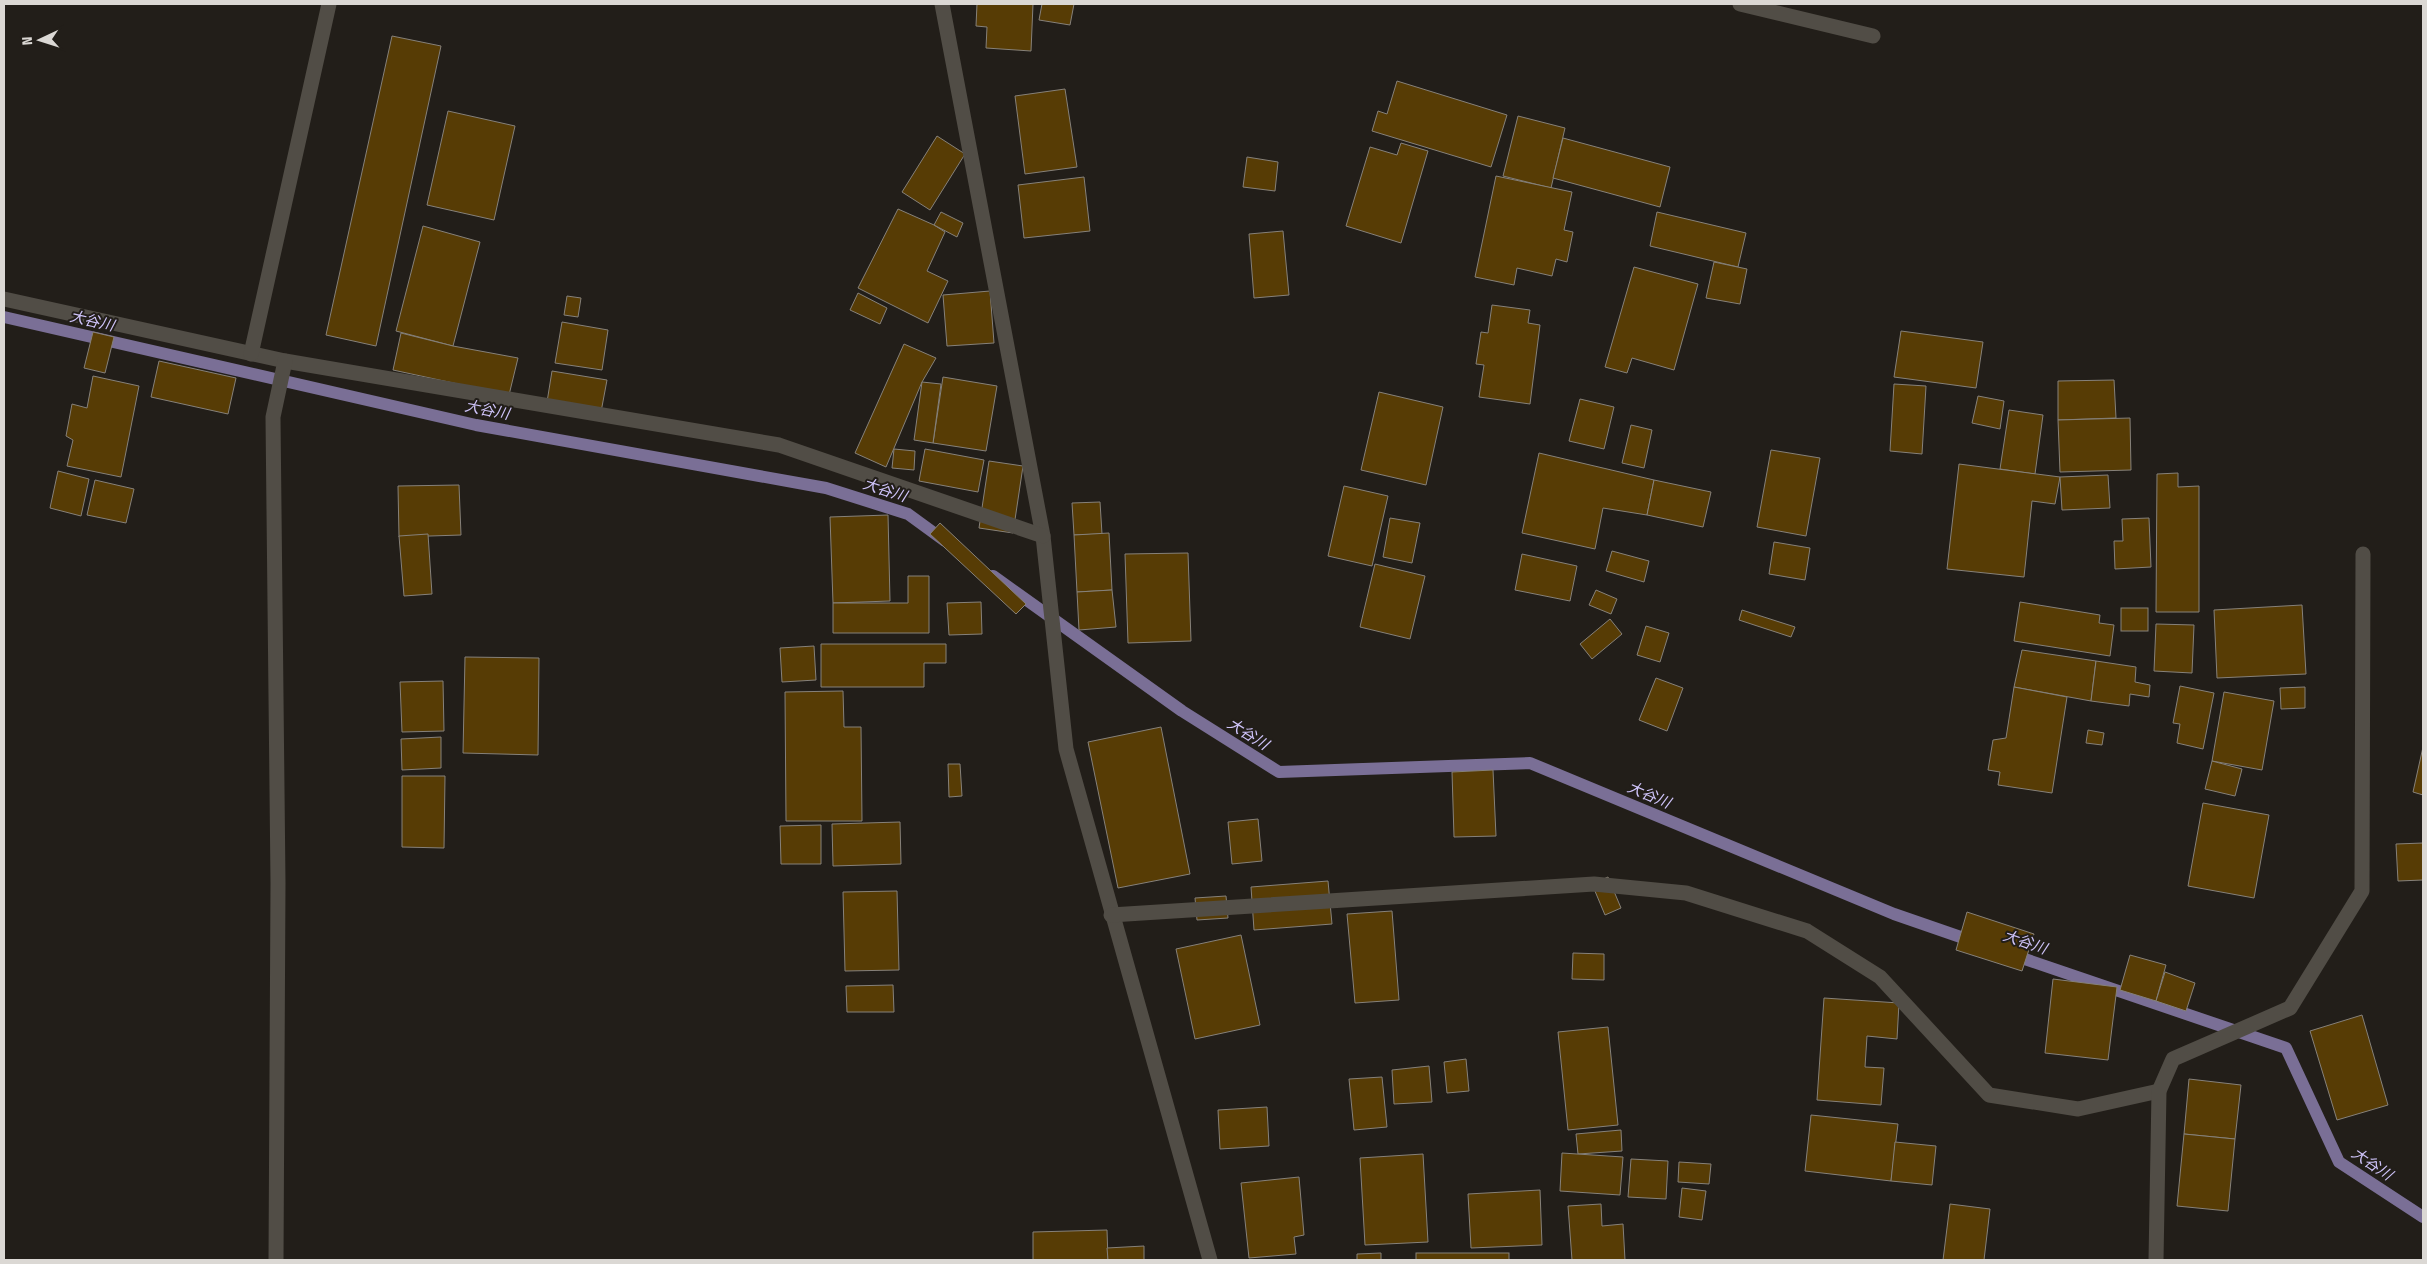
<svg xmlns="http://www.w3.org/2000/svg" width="2427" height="1264" font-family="'Fira Sans Condensed','Noto Sans JP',sans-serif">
<rect width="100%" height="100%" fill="#221e19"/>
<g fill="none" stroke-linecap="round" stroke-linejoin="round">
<g stroke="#7a6f96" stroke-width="12">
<polyline points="4,317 476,425 826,488 908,514 945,541"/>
<polyline points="993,576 1182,711 1279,772 1530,763 1894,914 1975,942"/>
<polyline points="2010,954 2286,1048 2339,1162 2423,1217"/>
</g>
</g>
<g fill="#573c05" stroke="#86817a">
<polygon points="977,4 1033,4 1031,51 986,48 987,27 976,26"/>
<polygon points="1042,4 1074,4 1070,25 1039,20"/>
<polygon points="392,36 441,46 376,346 326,335"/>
<polygon points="1397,81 1507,115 1491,167 1372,131 1378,111 1387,114"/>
<polygon points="1065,89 1077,167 1025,174 1015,96"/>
<polygon points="448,111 515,126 494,220 427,205"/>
<polygon points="1518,116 1565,128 1551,188 1503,176"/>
<polygon points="937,136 965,154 930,210 902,192"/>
<polygon points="1563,138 1670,167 1660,207 1553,178"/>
<polygon points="1401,143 1428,151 1401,243 1346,226 1370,147 1397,155"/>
<polygon points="1247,157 1278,162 1275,191 1243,187"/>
<polygon points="1496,176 1572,192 1564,230 1573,232 1567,262 1556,259 1552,276 1517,268 1514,285 1475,277"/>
<polygon points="1084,177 1090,231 1024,238 1018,185"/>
<polygon points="898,209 934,225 945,232 927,271 948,281 928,323 858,288"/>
<polygon points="941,212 963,223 957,237 934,225"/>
<polygon points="1657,212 1746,233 1738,267 1650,246"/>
<polygon points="423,226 480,242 453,346 396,331"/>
<polygon points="1283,231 1289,295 1254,298 1249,234"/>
<polygon points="1714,262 1747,269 1740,304 1706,298"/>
<polygon points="1634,267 1698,284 1674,370 1632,358 1627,373 1605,367"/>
<polygon points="990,291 994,343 947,346 943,295"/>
<polygon points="858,293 887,308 880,324 850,310"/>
<polygon points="567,296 581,298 578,317 564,315"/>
<polygon points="1492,305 1530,310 1528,323 1540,325 1530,404 1479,397 1484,365 1476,364 1481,332 1488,333"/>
<polygon points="562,322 608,330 602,370 555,363"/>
<polygon points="1901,331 1983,342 1976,388 1894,377"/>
<polygon points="93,332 114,337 105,373 84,368"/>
<polygon points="401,333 453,346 518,358 509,395 393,370"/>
<polygon points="904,344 936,358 922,382 886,467 855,453"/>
<polygon points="159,361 236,378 228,414 151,397"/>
<polygon points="552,371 607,380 601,412 547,402"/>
<polygon points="93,376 139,386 121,477 67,466 73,440 66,436 72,404 87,408"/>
<polygon points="943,377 997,386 986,451 933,443"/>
<polygon points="2114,380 2116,418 2058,420 2058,381"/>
<polygon points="922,382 941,384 933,443 914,440"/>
<polygon points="1894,384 1926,386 1922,454 1890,451"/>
<polygon points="1379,392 1443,407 1426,485 1361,470"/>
<polygon points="1978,396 2004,401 2000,429 1972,423"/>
<polygon points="1580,399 1614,407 1604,449 1569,441"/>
<polygon points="2009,410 2043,415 2035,474 2000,469"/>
<polygon points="2130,418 2131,470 2060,472 2058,420"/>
<polygon points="1631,425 1652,430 1644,468 1622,463"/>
<polygon points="894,449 915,451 914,470 892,468"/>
<polygon points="925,449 984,460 978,492 919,481"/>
<polygon points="1771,450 1820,458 1806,536 1757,527"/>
<polygon points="1539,453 1654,480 1647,515 1603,508 1595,549 1522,533"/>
<polygon points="989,461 1023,466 1013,533 979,528"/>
<polygon points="1959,464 2060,477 2055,504 2032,501 2024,577 1947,569"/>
<polygon points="58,471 89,479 81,516 50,508"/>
<polygon points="2178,473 2178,487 2199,486 2199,612 2156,612 2157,474"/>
<polygon points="2108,475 2110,508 2062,510 2060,477"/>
<polygon points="95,480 134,489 126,523 87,515"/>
<polygon points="1654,480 1711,492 1703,527 1647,515"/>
<polygon points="459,485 461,535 399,537 398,486"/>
<polygon points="1344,486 1388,496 1372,566 1328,556"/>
<polygon points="1100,502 1102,534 1074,535 1072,503"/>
<polygon points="888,515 890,601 833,603 830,517"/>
<polygon points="1390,518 1420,523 1412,563 1383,557"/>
<polygon points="2149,518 2151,567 2115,569 2114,541 2123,541 2122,519"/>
<polygon points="940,523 1026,604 1016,614 930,534"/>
<polygon points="1109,533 1112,590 1077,592 1074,535"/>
<polygon points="428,534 432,594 404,596 399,536"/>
<polygon points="1774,542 1810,548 1805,580 1769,574"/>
<polygon points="1612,551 1649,561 1644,582 1606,571"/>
<polygon points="1188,553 1191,641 1128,643 1125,554"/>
<polygon points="1522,554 1577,566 1570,601 1515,590"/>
<polygon points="1375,564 1425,576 1410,639 1360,627"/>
<polygon points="908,576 929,576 929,633 833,633 833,603 908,603"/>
<polygon points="1112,590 1116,627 1079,630 1077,592"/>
<polygon points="1596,590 1617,599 1611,614 1589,605"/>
<polygon points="981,602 982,634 949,635 947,603"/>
<polygon points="2020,602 2100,615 2099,623 2114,625 2110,656 2014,641"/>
<polygon points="2302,605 2306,674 2217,678 2214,610"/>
<rect x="2121" y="608" width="27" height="23"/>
<polygon points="1742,610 1795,627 1791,637 1739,620"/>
<polygon points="1610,619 1622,634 1592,659 1580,644"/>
<polygon points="2156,624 2194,625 2192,673 2154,671"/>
<polygon points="1646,626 1669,633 1660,662 1637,655"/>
<polygon points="821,644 946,644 946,663 924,663 924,687 821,687"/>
<polygon points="814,646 816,680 782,682 780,648"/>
<polygon points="2022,650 2096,661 2091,701 2014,687"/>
<polygon points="465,657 539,658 538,755 463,753"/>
<polygon points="2096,661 2136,667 2135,682 2150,685 2149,697 2130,694 2129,706 2091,701"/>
<polygon points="1656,678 1683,688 1667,731 1639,720"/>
<polygon points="443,681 444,731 402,732 400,682"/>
<polygon points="2180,686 2214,693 2203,749 2177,743 2180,724 2173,723"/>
<polygon points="2014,687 2067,697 2052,793 1998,785 2000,772 1988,770 1993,740 2006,738"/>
<polygon points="2305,687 2305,708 2281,709 2280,688"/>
<polygon points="843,691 844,727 861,727 862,821 786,821 785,692"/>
<polygon points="2224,692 2274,701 2262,770 2212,761"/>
<polygon points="1161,727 1190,874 1118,888 1088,742"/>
<polygon points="2088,730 2104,733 2102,745 2086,743"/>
<polygon points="441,737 441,768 402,770 401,739"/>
<polygon points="2423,747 2423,795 2413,792"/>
<polygon points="2212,761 2242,769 2235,796 2205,789"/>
<polygon points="948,764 960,764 962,796 949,797"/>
<polygon points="1493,770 1496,836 1454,837 1452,772"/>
<polygon points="402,776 445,776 444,848 402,847"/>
<polygon points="2203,803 2269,815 2254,898 2188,886"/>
<polygon points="1258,819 1262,861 1232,864 1228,822"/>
<polygon points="900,822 901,864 833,866 832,824"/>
<polygon points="821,825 821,864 781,864 780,826"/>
<polygon points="2423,843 2423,880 2398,881 2396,844"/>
<polygon points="1608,877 1621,908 1605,915 1592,884"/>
<polygon points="1328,881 1332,924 1254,930 1251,887"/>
<polygon points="897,891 899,970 845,971 843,892"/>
<polygon points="1226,896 1228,918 1197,920 1195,898"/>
<polygon points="1392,911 1399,1000 1355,1003 1347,914"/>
<polygon points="1967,912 2034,934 2022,971 1956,950"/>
<polygon points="1241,935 1260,1025 1195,1039 1176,949"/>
<polygon points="1573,953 1604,954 1604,980 1572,979"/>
<polygon points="2130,955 2166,965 2156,1001 2120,990"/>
<polygon points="2165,972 2195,983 2186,1011 2156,1001"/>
<polygon points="2053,979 2117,987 2108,1060 2045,1053"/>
<polygon points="893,985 894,1012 847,1012 846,986"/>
<polygon points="1824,998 1899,1003 1897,1039 1867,1036 1865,1067 1884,1068 1881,1105 1817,1100"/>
<polygon points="2362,1015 2388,1105 2337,1120 2310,1031"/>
<polygon points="1608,1027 1618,1125 1568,1130 1558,1032"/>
<polygon points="1466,1059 1469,1091 1447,1093 1444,1062"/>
<polygon points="1429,1066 1432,1102 1394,1104 1392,1070"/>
<polygon points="1382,1077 1387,1127 1354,1130 1349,1079"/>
<polygon points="2189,1079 2241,1085 2235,1139 2184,1134"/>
<polygon points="1267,1107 1269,1146 1220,1149 1218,1110"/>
<polygon points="1811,1115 1898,1124 1891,1181 1805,1171"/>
<polygon points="1621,1130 1622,1151 1578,1154 1576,1134"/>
<polygon points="2184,1134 2235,1139 2228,1211 2177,1206"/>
<polygon points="1895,1142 1936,1146 1932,1185 1891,1181"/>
<polygon points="1562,1153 1623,1157 1620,1195 1560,1191"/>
<polygon points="1423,1154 1428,1242 1365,1245 1360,1158"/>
<polygon points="1631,1159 1668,1161 1666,1199 1628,1197"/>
<polygon points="1679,1162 1711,1164 1709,1184 1678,1182"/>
<polygon points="1299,1177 1304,1235 1294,1237 1296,1254 1249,1258 1241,1183"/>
<polygon points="1682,1188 1706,1191 1702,1220 1679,1217"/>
<polygon points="1540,1190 1542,1245 1471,1248 1468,1194"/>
<polygon points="1601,1204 1602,1226 1623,1224 1625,1260 1572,1260 1568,1206"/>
<polygon points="1950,1204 1990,1209 1984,1260 1943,1260"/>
<polygon points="1107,1230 1108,1260 1033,1260 1033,1232"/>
<polygon points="1144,1246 1144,1260 1108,1260 1107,1248"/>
<polygon points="1381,1253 1381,1260 1357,1260 1357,1254"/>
<rect x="1416" y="1253" width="93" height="7"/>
</g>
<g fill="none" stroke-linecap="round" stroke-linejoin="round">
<g stroke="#514d46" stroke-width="15">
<polyline points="942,4 1043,536 1066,749 1210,1260"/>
<polyline points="1740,4 1873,36"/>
<polyline points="4,299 285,361 779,445 1043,536"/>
<polyline points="251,354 329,4"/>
<polyline points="1111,915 1594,884 1686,893 1807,931 1880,977 1989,1095 2078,1109 2159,1091"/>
<polyline points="276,1260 278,883 273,417 285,361"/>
<polyline points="2156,1260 2159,1091 2173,1059 2290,1008 2362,891 2363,554"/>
</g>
</g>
<g text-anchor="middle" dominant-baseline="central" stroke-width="4" stroke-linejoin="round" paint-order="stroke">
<g font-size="15" font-style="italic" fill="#cfc4fa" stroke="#221e19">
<text transform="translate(92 321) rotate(13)">大谷川</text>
<text transform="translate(487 410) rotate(11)">大谷川</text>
<text transform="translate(885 490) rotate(18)">大谷川</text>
<text transform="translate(1248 734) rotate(32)">大谷川</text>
<text transform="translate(1649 795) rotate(23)">大谷川</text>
<text transform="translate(2025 942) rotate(19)">大谷川</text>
<text transform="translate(2372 1164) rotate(34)">大谷川</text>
</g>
</g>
<rect width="2427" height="1264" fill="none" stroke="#dbd8d4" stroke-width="10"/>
<g transform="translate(40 40) rotate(266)" stroke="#221e19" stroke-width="4" paint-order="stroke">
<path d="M0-4L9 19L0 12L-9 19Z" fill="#dbd8d4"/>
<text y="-8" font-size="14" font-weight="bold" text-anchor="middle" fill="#dbd8d4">N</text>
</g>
</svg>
